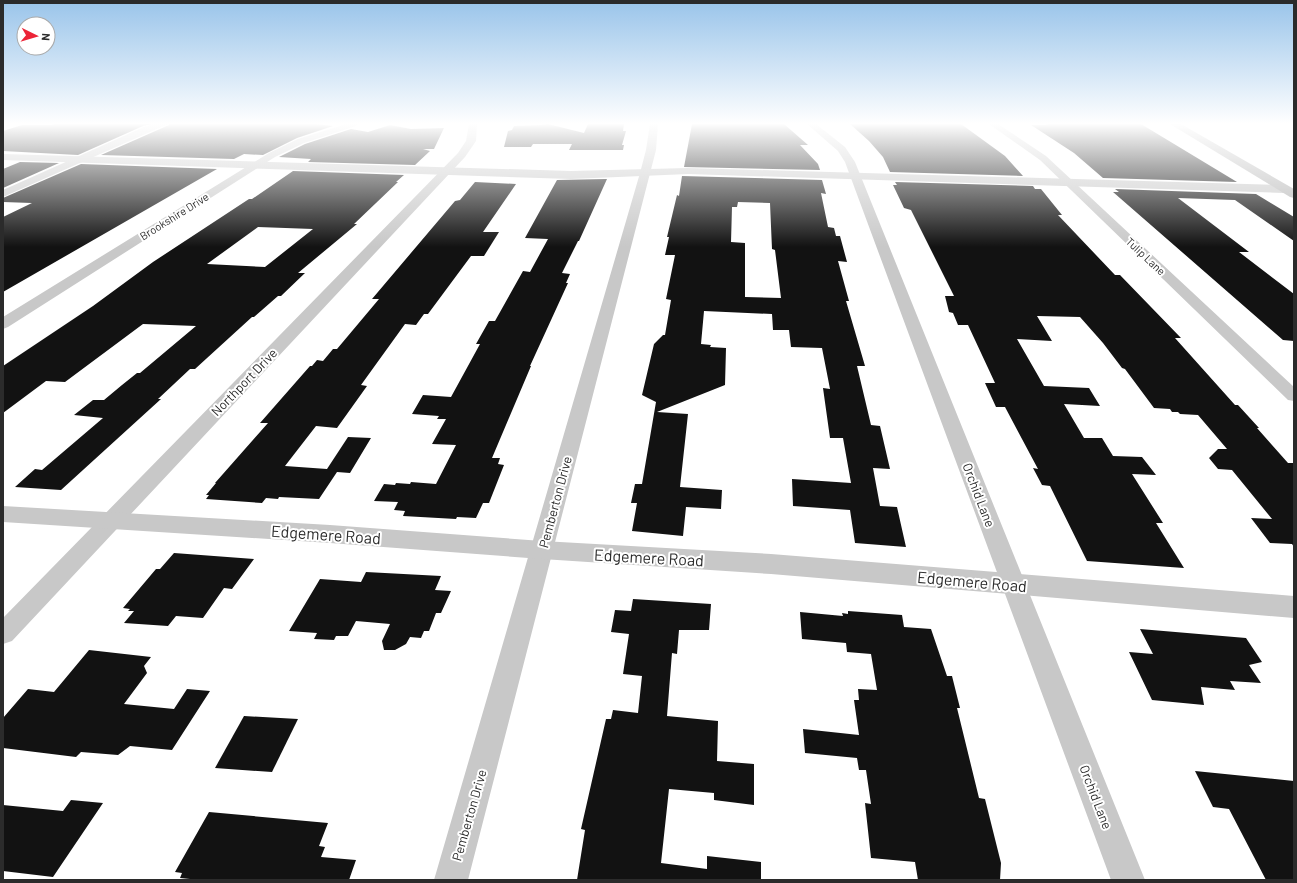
<svg xmlns="http://www.w3.org/2000/svg" width="1297" height="883" font-family="Barlow,sans-serif">
<rect width="100%" height="100%" fill="#fff"/>
<g fill="#121212" fill-rule="evenodd">
<polygon points="55,124 151,124 143,126 78,155 3,151 3,131 22,125 51,125"/>
<polygon points="169,124 315,124 333,126 297,138 263,155 244,154 234,159 101,155 169,125"/>
<polygon points="548,124 584,133 588,124 624,124 623,131 626,131 622,145 624,145 623,150 569,150 572,144 533,144 531,147 504,147 508,131 512,130 514,126 541,125"/>
<polygon points="692,124 784,124 808,145 800,145 818,164 820,170 684,167"/>
<polygon points="850,124 961,124 1005,156 1023,176 890,172 883,157 869,141"/>
<polygon points="1046,124 1141,124 1237,182 1103,178 1074,153 1031,125 1048,125"/>
<polygon points="390,125 411,129 444,128 434,149 423,149 430,151 415,165 308,162 311,159 279,157 305,144 351,129 368,132"/>
<polygon points="20,162 59,163 3,188 3,169"/>
<polygon points="81,164 217,169 3,292 3,217 32,203 3,202 3,198"/>
<path d="M 293,171 L 404,175 L 396,182 L 398,182 L 354,224 L 357,224 L 298,273 L 305,273 L 281,296 L 278,296 L 254,317 L 252,317 L 195,369 L 190,369 L 158,399 L 161,399 L 61,490 L 15,487 L 35,469 L 42,470 L 103,418 L 74,415 L 93,400 L 104,400 L 122,385 L 137,373 L 140,373 L 196,326 L 143,324 L 65,382 L 46,381 L 3,413 L 3,366 L 93,306 L 153,262 L 249,199 L 252,199 ZM 258,227 L 313,229 L 265,267 L 207,264 Z"/>
<path d="M 682,176 L 822,180 L 826,194 L 821,193 L 828,227 L 834,228 L 836,236 L 840,236 L 847,262 L 838,261 L 849,301 L 846,301 L 865,366 L 857,366 L 871,425 L 880,426 L 890,469 L 873,468 L 880,506 L 897,507 L 906,547 L 855,543 L 850,510 L 793,506 L 792,479 L 851,483 L 843,438 L 830,438 L 823,388 L 830,389 L 822,348 L 791,347 L 789,330 L 773,330 L 772,314 L 704,311 L 701,344 L 711,345 L 710,347 L 726,348 L 725,385 L 657,412 L 688,414 L 680,487 L 722,490 L 721,509 L 686,507 L 683,536 L 632,531 L 637,503 L 631,503 L 635,484 L 642,484 L 656,402 L 642,395 L 654,344 L 663,335 L 665,335 L 671,300 L 666,299 L 675,255 L 665,255 L 669,237 L 667,237 L 677,195 L 679,196 ZM 738,202 L 770,203 L 772,249 L 775,250 L 781,298 L 745,297 L 745,243 L 731,242 L 732,207 L 737,207 Z"/>
<polygon points="607,179 579,241 578,241 562,273 570,274 566,283 568,283 530,366 531,366 492,458 500,458 498,464 504,465 489,503 483,503 476,518 457,517 456,519 403,516 405,511 394,510 398,502 374,501 384,484 395,485 396,483 410,484 411,482 436,484 456,445 432,444 446,419 437,419 439,416 412,414 423,395 451,397 480,344 476,344 489,321 495,321 523,271 530,272 548,239 525,238 557,180"/>
<polygon points="475,182 516,184 483,232 499,232 484,256 471,256 428,314 424,314 416,325 405,324 361,385 367,386 337,428 316,426 285,466 327,469 348,437 371,438 350,473 337,472 319,499 279,497 278,499 266,498 262,503 206,499 209,495 206,495 216,483 215,483 268,423 260,423 310,366 312,366 317,360 323,361 333,349 337,349 379,299 372,299 455,201 460,200"/>
<polygon points="895,182 1033,186 1035,189 1041,189 1062,215 1058,215 1115,275 1120,275 1181,338 1175,338 1235,405 1238,405 1259,428 1257,428 1288,463 1294,463 1294,547 1292,544 1270,543 1251,518 1272,519 1232,470 1218,469 1209,458 1218,449 1227,449 1198,415 1180,414 1178,412 1172,412 1170,409 1154,408 1125,369 1122,368 1103,343 1080,317 1037,316 1052,341 1017,339 1044,386 1089,388 1100,406 1064,404 1084,438 1102,438 1113,456 1142,457 1156,475 1132,474 1163,523 1156,523 1184,568 1087,561 1050,486 1042,485 1033,468 1038,469 1005,407 996,407 985,383 995,383 968,325 958,325 953,313 949,312 945,296 954,296 911,210 904,208 893,185 897,185"/>
<polygon points="1115,189 1256,194 1294,217 1294,241 1235,200 1178,198 1249,252 1239,252 1294,294 1294,341 1283,340 1113,192 1119,192"/>
<polygon points="174,553 254,559 232,589 224,588 203,618 176,616 168,626 124,623 134,611 128,611 130,609 123,608 156,569 160,569"/>
<polygon points="366,572 441,576 435,590 451,591 441,613 436,613 429,631 424,631 421,638 410,637 406,644 395,650 384,650 382,641 390,624 356,621 348,636 336,636 334,640 314,639 317,633 289,631 320,579 361,582"/>
<polygon points="633,599 711,604 709,630 679,630 677,654 672,653 667,716 718,721 717,761 754,764 754,805 714,800 714,793 669,789 661,863 707,869 707,856 761,862 761,880 577,880 585,830 581,829 606,719 611,719 613,710 638,713 642,676 623,674 629,634 611,632 615,610 631,611"/>
<polygon points="848,611 902,615 904,627 931,629 947,676 952,676 960,708 957,708 979,798 985,799 1001,863 1000,880 918,880 915,862 871,858 865,803 871,804 866,770 859,770 857,758 805,753 803,729 859,735 854,700 859,700 858,689 877,690 871,654 847,652 846,643 802,639 800,612 843,616 842,613 848,614"/>
<polygon points="1140,629 1246,638 1262,662 1249,665 1261,683 1230,681 1235,690 1201,687 1204,705 1152,700 1129,652 1153,654"/>
<polygon points="89,650 151,657 144,666 147,673 124,704 174,709 187,689 210,691 172,750 130,746 118,755 81,752 76,757 3,748 3,718 28,689 54,692"/>
<polygon points="244,716 298,719 272,772 215,768"/>
<polygon points="1195,771 1294,781 1294,880 1266,880 1229,809 1213,807"/>
<polygon points="71,800 103,803 53,877 3,871 3,805 63,811"/>
<polygon points="209,812 328,823 319,846 325,847 321,857 356,860 349,880 200,880 180,878 182,873 175,872"/>
</g>
<g fill="none" stroke-linecap="round" stroke-linejoin="round">
<g fill="#c8c8c8" fill-rule="evenodd">
<polygon points="156,124 168,124 3,197 3,190 144,127"/>
<polygon points="346,124 357,124 356,126 304,143 275,157 8,327 3,329 3,317 269,153 298,139"/>
<polygon points="469,124 477,124 476,141 465,157 12,641 3,644 3,618 458,153 466,141"/>
<polygon points="650,124 658,124 656,150 468,880 434,880 640,173 646,150"/>
<polygon points="807,124 816,124 845,147 855,162 1145,880 1111,880 845,162 838,151"/>
<polygon points="989,124 998,124 1046,156 1294,387 1294,401 1288,400 1040,160"/>
</g>
<g fill="#c8c8c8" fill-rule="evenodd">
<polygon points="3,154 571,171 688,168 1284,185 1288,186 1290,189 1288,192 1284,193 688,174 571,179 3,160"/>
<polygon points="3,506 330,525 542,541 771,554 1294,596 1294,618 771,574 542,559 330,543 3,522"/>
</g>
<polygon fill="#b5b5b5" fill-rule="evenodd" points="1170,124 1181,124 1294,189 1294,198 1290,197"/>
</g>
<linearGradient id="sky" x2="0" y2="1"><stop stop-color="#99c4ea"/><stop offset="0.5" stop-color="#fff"/><stop offset="1" stop-color="#fff" stop-opacity="0"/></linearGradient>
<rect width="1297" height="247" fill="url(#sky)"/>
<g text-anchor="middle" dominant-baseline="central" stroke-width="4" stroke-linejoin="round" paint-order="stroke">
<g font-size="11" fill="#2b2b2b" stroke="#fff">
<text transform="translate(174 216) rotate(-32)">Brookshire Drive</text>
<text transform="translate(1146 256) rotate(43)">Tulip Lane</text>
</g>
<g font-size="13" fill="#2b2b2b" stroke="#fff">
<text transform="translate(244 382) rotate(-46)">Northport Drive</text>
<text transform="translate(979 495) rotate(69)">Orchid Lane</text>
<text transform="translate(555 502) rotate(-75)">Pemberton Drive</text>
<text transform="translate(1096 797) rotate(69)">Orchid Lane</text>
<text transform="translate(469 815) rotate(-74)">Pemberton Drive</text>
</g>
<g font-size="16" fill="#2b2b2b" stroke="#fff">
<text transform="translate(326 534) rotate(4)">Edgemere Road</text>
<text transform="translate(649 557) rotate(3)">Edgemere Road</text>
<text transform="translate(972 581) rotate(5)">Edgemere Road</text>
</g>
</g>
<rect width="1297" height="883" fill="none" stroke="#2b2b2b" stroke-width="8"/>
<g transform="translate(36 36) rotate(95)"><circle r="19" fill="#ffffff" stroke="#aaaaaa"/>
<path d="M0-3L7 15L0 10L-7 15Z" fill="#ec2437"/>
<text y="-6" font-size="11" font-weight="bold" text-anchor="middle" fill="#2b2b2b">N</text>
</g>
</svg>
